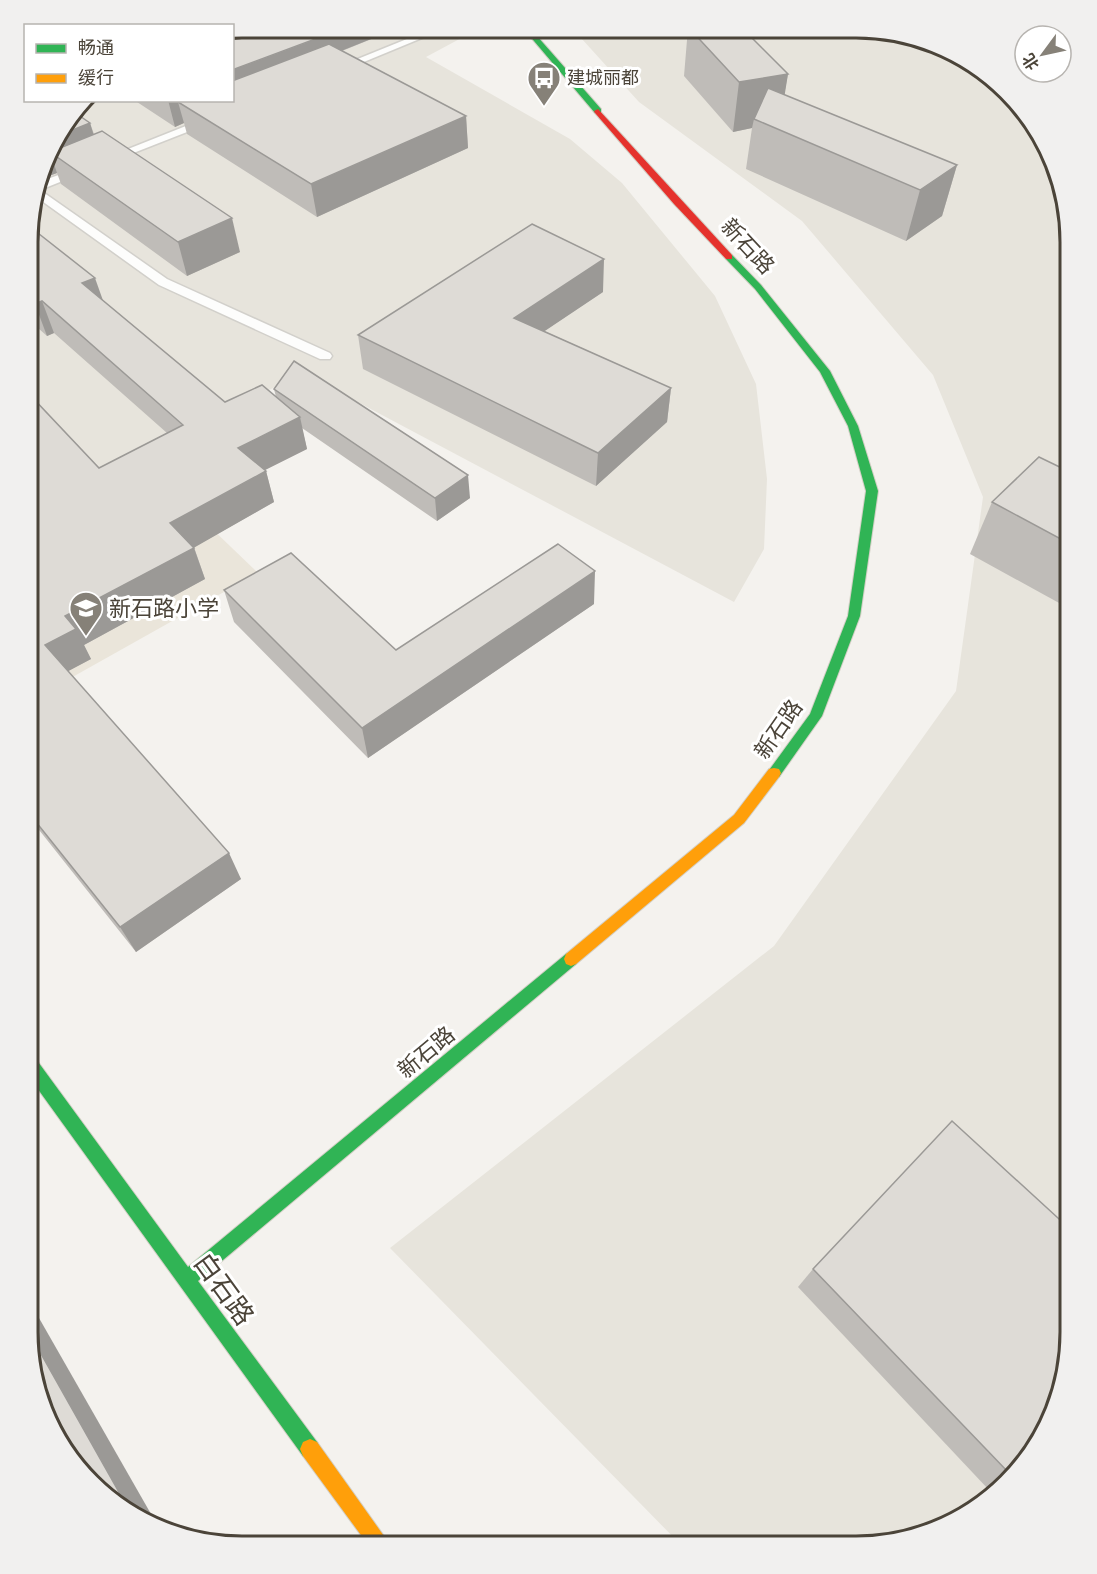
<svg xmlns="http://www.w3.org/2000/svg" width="1097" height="1574" font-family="Jost,'Noto Sans SC',sans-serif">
<rect width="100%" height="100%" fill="#f4f2ee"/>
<g fill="#e7e4dc">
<polygon points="242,27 480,28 426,57 570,139 622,183 715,296 756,384 767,479 764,549 734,602 303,373 28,510 29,214 56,135 84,101 232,100"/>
<polygon points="572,28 883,29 986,71 1048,147 1070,242 1070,1346 1034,1452 950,1525 855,1547 683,1547 390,1248 774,946 956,691 983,497 933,375 802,221 639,102"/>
</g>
<polygon fill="#eae5da" points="155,474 258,573 28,702"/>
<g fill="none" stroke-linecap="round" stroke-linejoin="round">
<g stroke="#d2d0cb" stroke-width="3">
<g id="lane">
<polygon points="434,28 446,28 342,71 333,69"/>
<polygon points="206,118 211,121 210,123 113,161 109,162 103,159"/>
<polygon points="81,167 85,168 85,172 40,190 167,279 330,353 332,356 330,359 320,359 159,285 35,196 39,182"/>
</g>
</g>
<g stroke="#d3cfc5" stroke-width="2">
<g id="fast">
<polygon points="523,28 530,28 601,109 601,113 595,113"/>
<polygon points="726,255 732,255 761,285 830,371 858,426 878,491 860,616 822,716 779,777 769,777 767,773 810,714 848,616 866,491 848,426 820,372 755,289 726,259"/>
<polygon points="571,952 576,954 578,959 576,964 198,1281 317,1442 320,1449 317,1456 310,1459 303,1456 27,1074 27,1053 33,1055 188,1267 566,954"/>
</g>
</g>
<g stroke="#d3cfc5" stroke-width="2">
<g id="slow">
<polygon points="774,768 779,769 781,773 779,777 744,823 576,964 571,966 566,964 564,959 566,954 734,815 769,769"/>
<polygon points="310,1439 317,1442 391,1546 369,1546 303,1456 300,1449 303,1442"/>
</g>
</g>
<g stroke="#d3cfc5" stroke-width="2">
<polygon id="jam" points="598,109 732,255 732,259 726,259 674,204 595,113 594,111"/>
</g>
<use href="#lane" fill="#fdfdfc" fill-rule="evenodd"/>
<use href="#fast" fill="#30b455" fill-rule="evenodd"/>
<use href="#slow" fill="#ff9f0a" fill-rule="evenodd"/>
<use href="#jam" fill="#e5322d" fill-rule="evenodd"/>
</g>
<g fill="#bfbcb8">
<polygon points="401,27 342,51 466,116 468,148 317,217 187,134 184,123 175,127 134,100 232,100 232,29"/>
<polygon points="688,28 742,28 788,74 784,95 957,165 942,216 906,241 746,169 752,128 733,132 684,76"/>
<polygon points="90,123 94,134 240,252 187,276 61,184 57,173 49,176 43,171 56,135"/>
<polygon points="29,226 103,301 225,402 276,397 274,389 470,498 437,521 302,428 307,449 265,470 266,471 274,502 194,547 205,579 84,645 91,659 68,671 241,879 136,952 28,816 29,394 99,468 167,433 54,333 47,336 29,320"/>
<polygon points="603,292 544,331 671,388 667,422 596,486 363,369 358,335"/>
<polygon points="1070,472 1070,609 970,554 992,502"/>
<polygon points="224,590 396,650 594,604 368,758 234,622"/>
<polygon points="1070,977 1070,997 1061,991"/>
<polygon points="813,1269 1034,1452 989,1490 798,1287"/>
</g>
<g fill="#9b9996">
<polygon points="319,27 401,27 321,59 322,69 202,116 178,102 184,123 175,127 168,100 232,100 232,70 308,42 306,32"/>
<polygon points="788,74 780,124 754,119 752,128 733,132 739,82"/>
<polygon points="466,116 468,148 317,217 311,184"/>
<polygon points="90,123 100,156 50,152 55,137"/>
<polygon points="50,152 57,173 49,176 45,165"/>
<polygon points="957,165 942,216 906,241 920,190"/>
<polygon points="232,218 240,252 187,276 178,242"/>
<polygon points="604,259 603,292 515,351 514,318"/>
<polygon points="95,278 106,309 82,283"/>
<polygon points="42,301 54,333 47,336 35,304"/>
<polygon points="671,388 667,422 596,486 598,453"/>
<polygon points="300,417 307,449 247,479 238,448"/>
<polygon points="266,471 274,502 183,554 194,548 205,579 84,645 91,659 61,675 45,645 65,616 170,523"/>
<polygon points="468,475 470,498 437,521 435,498"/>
<polygon points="595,571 594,604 368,758 362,728"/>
<polygon points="229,853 241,879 136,952 120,927"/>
<polygon points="27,1297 155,1521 129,1510 27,1329"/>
</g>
<g fill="#dedbd6" stroke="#9b9996" stroke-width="1.5">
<polygon points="242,27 319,27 306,32 318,38 232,70 232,29"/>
<polygon points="689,28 742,28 788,74 739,82"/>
<polygon points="329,44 466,116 311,184 178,102 182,100 232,100 232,81"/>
<polygon points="768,88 957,165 920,190 754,119"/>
<polygon points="74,112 90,123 55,137 56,135"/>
<polygon points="102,131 232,218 178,242 50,152"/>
<polygon points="532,224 604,259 514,318 671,388 598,453 358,335"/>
<polygon points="29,226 95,278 82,283 225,402 262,385 300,417 238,448 266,471 170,523 194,548 65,616 76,629 45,645 229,853 120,927 28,812 29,394 99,468 183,425 42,301 35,304 29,299"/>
<polygon points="294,361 468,475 435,498 274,389"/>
<polygon points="1039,457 1070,472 1070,544 992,502"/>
<polygon points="558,544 595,571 362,728 224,590 291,553 396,650"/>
<polygon points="952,1121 1070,1229 1070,1347 1034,1452 1009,1473 813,1269"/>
<polygon points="27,1329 129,1510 111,1503 49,1427 27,1332"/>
</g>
<defs>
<g id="bus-pin" transform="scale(1.725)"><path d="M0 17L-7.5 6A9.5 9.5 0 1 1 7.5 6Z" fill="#868178" stroke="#fff"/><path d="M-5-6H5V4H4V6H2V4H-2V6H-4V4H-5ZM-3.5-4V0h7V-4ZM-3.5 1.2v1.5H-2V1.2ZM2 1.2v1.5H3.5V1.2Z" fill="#fff"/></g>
<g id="school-pin" transform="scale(1.725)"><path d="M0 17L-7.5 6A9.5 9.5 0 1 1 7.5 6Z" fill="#868178" stroke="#fff"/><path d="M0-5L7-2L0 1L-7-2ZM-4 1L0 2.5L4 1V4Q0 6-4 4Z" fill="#fff"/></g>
</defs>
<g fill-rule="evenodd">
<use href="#bus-pin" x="544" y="78"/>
<use href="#school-pin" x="86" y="608"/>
</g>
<g text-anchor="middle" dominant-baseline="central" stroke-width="6" stroke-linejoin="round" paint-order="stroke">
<g font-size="18" fill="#4b4439" stroke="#fff" text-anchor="start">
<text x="567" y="78">建城丽都</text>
</g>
<g font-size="22" fill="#4b4439" stroke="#fff">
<text transform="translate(748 246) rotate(47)">新石路</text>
<text transform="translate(778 729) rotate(-55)">新石路</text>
<text transform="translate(426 1052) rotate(-40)">新石路</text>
</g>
<g font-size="22" fill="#4b4439" stroke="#fff" text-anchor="start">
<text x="109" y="608">新石路小学</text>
</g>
<g font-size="27" fill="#4b4439" stroke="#fff">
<text transform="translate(224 1289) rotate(54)">白石路</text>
</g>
</g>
<path d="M0 0H1097V1574H0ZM242 38H856A204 204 0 0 1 1060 242V1332A204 204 0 0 1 856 1536H242A204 204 0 0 1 38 1332V242A204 204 0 0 1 242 38Z" fill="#f1f0ef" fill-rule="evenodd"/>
<path fill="none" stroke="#4b4439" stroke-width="3" d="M242 38H856A204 204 0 0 1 1060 242V1332A204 204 0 0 1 856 1536H242A204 204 0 0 1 38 1332V242A204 204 0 0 1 242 38Z"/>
<rect x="24" y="24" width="210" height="78" fill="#ffffff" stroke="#b7b4b0" stroke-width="1.5"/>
<rect x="36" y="44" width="30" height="9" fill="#30b455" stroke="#b7b4b0" stroke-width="1.5"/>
<text x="78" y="54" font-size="18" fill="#4b4439">畅通</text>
<rect x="36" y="74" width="30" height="9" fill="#ff9f0a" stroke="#b7b4b0" stroke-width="1.5"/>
<text x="78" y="84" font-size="18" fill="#4b4439">缓行</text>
<g transform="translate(1043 54) rotate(237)"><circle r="28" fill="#ffffff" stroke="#b7b4b0" stroke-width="1.5"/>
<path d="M0-4.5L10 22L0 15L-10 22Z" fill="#868178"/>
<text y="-9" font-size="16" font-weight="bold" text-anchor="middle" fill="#4b4439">北</text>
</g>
</svg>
